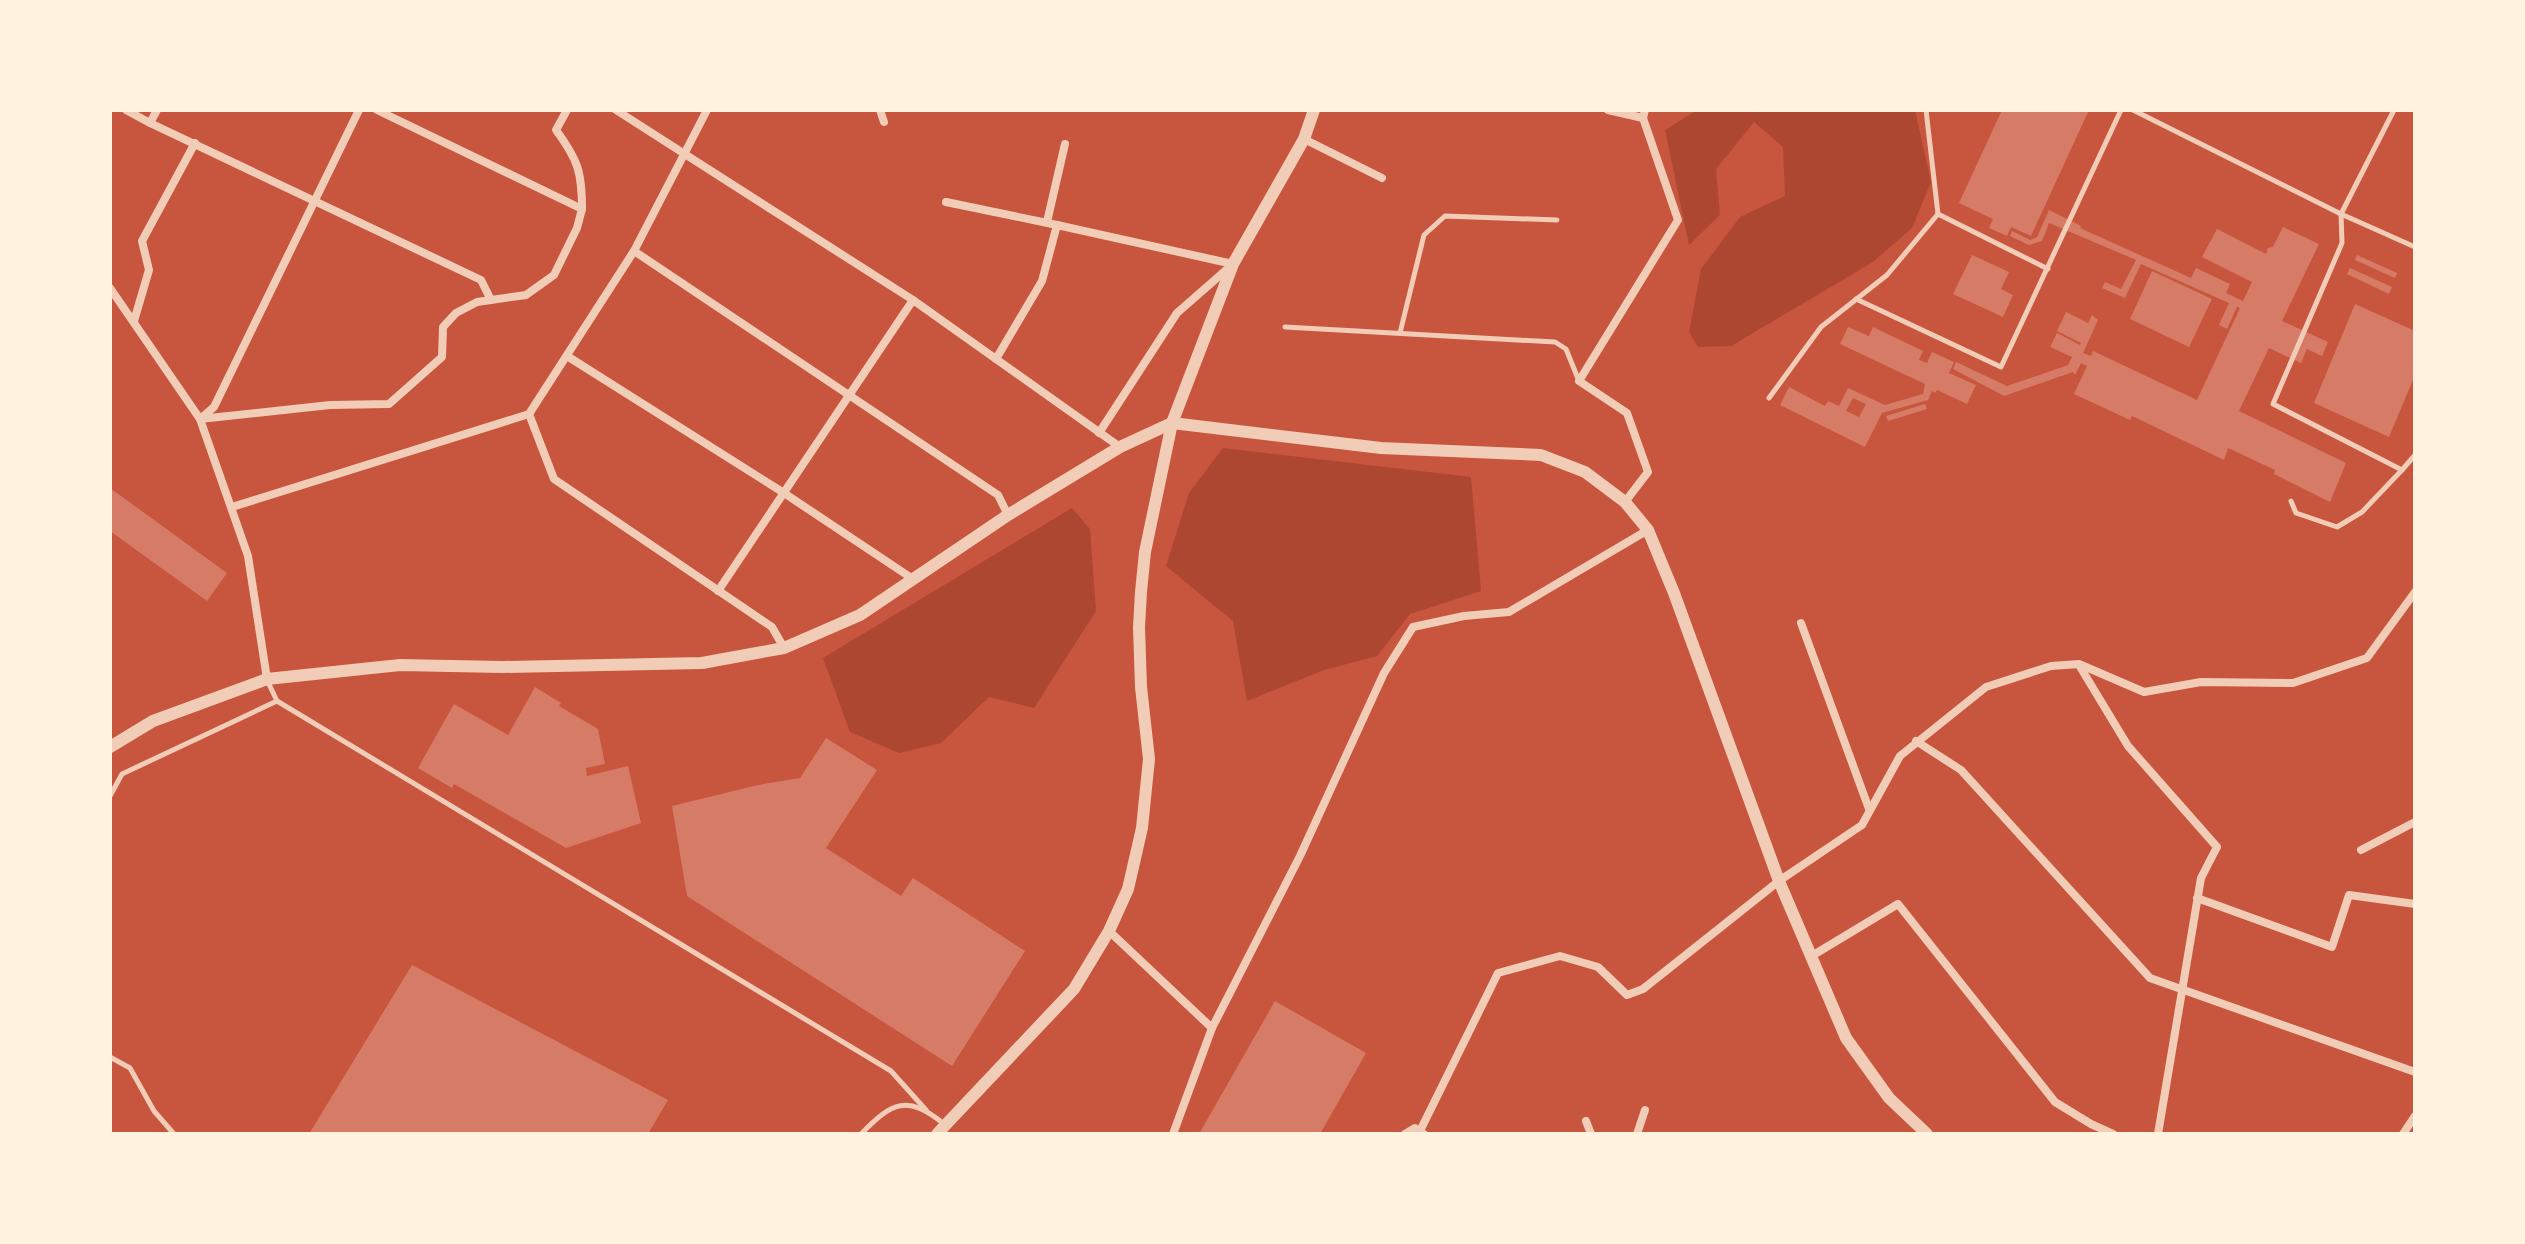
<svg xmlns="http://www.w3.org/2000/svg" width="2525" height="1244" font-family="'Fira Sans',sans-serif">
<rect width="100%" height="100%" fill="#c8553d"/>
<g fill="#ae4732">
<polygon points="1697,110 1915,110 1931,182 1912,228 1873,262 1731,346 1698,347 1689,332 1701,269 1740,217 1785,196 1783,147 1754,122 1716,169 1720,215 1689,245 1665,130"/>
<polygon points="1223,448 1471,477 1481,591 1410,614 1377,656 1324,670 1247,701 1233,621 1166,566 1189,493"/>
<polygon points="1072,508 1090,529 1096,611 1034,708 989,697 941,743 899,753 850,732 823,658"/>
</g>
<g fill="#d67c66" fill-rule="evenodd">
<polygon points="2002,110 2089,110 2031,236 2011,227 2007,236 1989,228 1993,219 1959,203"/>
<polygon points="2049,210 2081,226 2080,228 2191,278 2196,268 2230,284 2226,293 2243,301 2252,282 2202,257 2217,229 2266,254 2268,248 2273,247 2283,227 2319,244 2282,321 2328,342 2322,356 2307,349 2301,363 2269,348 2239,411 2346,463 2330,502 2274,474 2275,470 2228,448 2224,460 2132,416 2130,420 2074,394 2087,366 2081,363 2075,375 2073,372 2004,396 1953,369 1956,362 2007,386 2068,365 2072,357 2050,347 2057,333 2080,345 2081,343 2057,331 2066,312 2088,323 2092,315 2098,320 2083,353 2091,356 2093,351 2197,400 2240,308 2237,307 2227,329 2219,325 2229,303 2141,264 2125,298 2102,288 2105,282 2121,289 2136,260 2049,223 2042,241 2029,245 2010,236 2012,231 2030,240 2037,237"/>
<polygon points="1972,255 2009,272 2001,289 2013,295 2003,317 1953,294"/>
<polygon points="2357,255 2397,273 2395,278 2355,260"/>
<polygon points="2350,268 2392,287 2389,294 2347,274"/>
<polygon points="2152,271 2212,299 2189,347 2130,319"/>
<polygon points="2355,304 2415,331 2415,375 2389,437 2314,403"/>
<path d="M 1848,327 L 1869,336 L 1873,327 L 1923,351 L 1919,360 L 1927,363 L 1932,352 L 1954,362 L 1949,373 L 1976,385 L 1967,404 L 1937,390 L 1935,393 L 1932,391 L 1928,400 L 1882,413 L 1865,447 L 1780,405 L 1789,387 L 1825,406 L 1828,401 L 1839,406 L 1848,388 L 1885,405 L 1923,394 L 1925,384 L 1840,344 ZM 1853,398 L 1866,404 L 1859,417 L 1846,411 Z"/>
<polygon points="1925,404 1927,409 1888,421 1886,416"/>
<polygon points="110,488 227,573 207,601 110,531"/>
<polygon points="535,687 561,703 559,706 598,729 605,764 586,768 587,776 628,766 641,823 566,848 454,784 452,788 418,768 454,704 508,735"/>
<polygon points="826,738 877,770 826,848 901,896 913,878 1025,951 952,1066 687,896 672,806 758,785 800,778"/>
<polygon points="412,965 668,1100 648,1134 309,1134"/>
<polygon points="1275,1001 1366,1053 1320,1134 1199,1134"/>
</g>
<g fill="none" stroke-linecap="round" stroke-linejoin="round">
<g stroke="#f1ccb7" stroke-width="5">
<polyline points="2133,110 2341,214 2394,110"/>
<polyline points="1938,214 2048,269"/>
<polyline points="2415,247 2341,214 2342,243 2273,404 2402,470 2415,455"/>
<polyline points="1856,299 2001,367 2121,110"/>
<polyline points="1285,327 1555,342 1566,349 1579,381"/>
<polyline points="1400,333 1424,235 1445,216 1557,220"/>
<polyline points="1769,398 1821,327 1887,275 1938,214 1926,110"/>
<polyline points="2291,501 2296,513 2337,527 2362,512 2402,470"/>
<polyline points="267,680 277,701 891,1071 926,1110"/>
<polyline points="110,796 122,774 277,701"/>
<polyline points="110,1057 130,1068 154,1111 174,1134"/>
<path d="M 861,1134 C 892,1102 907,1094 944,1124"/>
</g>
<g stroke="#f1ccb7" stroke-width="8">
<polyline points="126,110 150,123"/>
<polyline points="157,110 150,123 481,280 491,300"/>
<polyline points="359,110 214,407 200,419 330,405 389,404 442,357 443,327 456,313 477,302 526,295 554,275 577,228 582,209 377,110"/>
<path d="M 567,110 L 556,130 C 578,160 582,172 582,209"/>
<polyline points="616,110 913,300 1120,447"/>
<polyline points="880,110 884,122"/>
<polyline points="1608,110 1643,118"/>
<polyline points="1304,139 1382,178"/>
<polyline points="946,202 1057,225"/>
<polyline points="1047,222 1065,144"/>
<polyline points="634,251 998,495 1008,515"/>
<polyline points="110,288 200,419 248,556 267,679"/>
<polyline points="134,321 149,270 142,241 195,143"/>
<polyline points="567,356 784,493 913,579"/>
<polyline points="996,359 1042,281 1057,225 1233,264 1177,313 1099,433"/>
<polyline points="529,414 554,479 772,627 784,648"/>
<polyline points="1625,502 1648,472 1627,413 1579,381 1678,220 1643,118 1645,110"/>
<polyline points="232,507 529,414 634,251 707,110"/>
<polyline points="718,591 913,300"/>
<polyline points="1801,623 1869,809"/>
<polyline points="2079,665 2128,746 2217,847 2201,878 2158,1134"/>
<polyline points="1916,741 1961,770 2150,978 2415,1072"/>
<polyline points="2361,850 2415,822"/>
<polyline points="2197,898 2332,947 2349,895 2415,904"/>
<polyline points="1109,931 1212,1028"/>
<polyline points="1810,957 1898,904 2055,1102 2091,1124 2113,1134"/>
<polyline points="1586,1121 1591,1134"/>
<polyline points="1420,1131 1498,973 1560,956 1598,967 1627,995 1643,989 1779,881 1862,825 1900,756 1986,687 2051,666 2079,664 2144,692 2201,682 2293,683 2367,658 2415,592"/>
<polyline points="1173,1134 1212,1028 1300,856 1384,673 1413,627 1464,616 1509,612 1648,530"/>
<polyline points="1405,1134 1415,1128 1424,1134"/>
<polyline points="1637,1134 1645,1110"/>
<polyline points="2403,1134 2415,1116"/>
</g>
<g stroke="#f1ccb7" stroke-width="12">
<polyline points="110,747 153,721 267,679 400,665 502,667 702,663 784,648 860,615 1008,515 1120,447 1172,423 1381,448 1541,455 1585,472 1625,502 1648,530 1674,593 1779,881 1846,1038 1889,1098 1927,1134"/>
<polyline points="937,1134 1074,989 1109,931 1128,889 1142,828 1149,759 1141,687 1139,627 1141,592 1145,552 1172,423 1233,264 1304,139 1314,110"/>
</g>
</g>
<rect width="2525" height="1244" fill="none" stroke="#fff3e0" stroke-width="224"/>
</svg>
